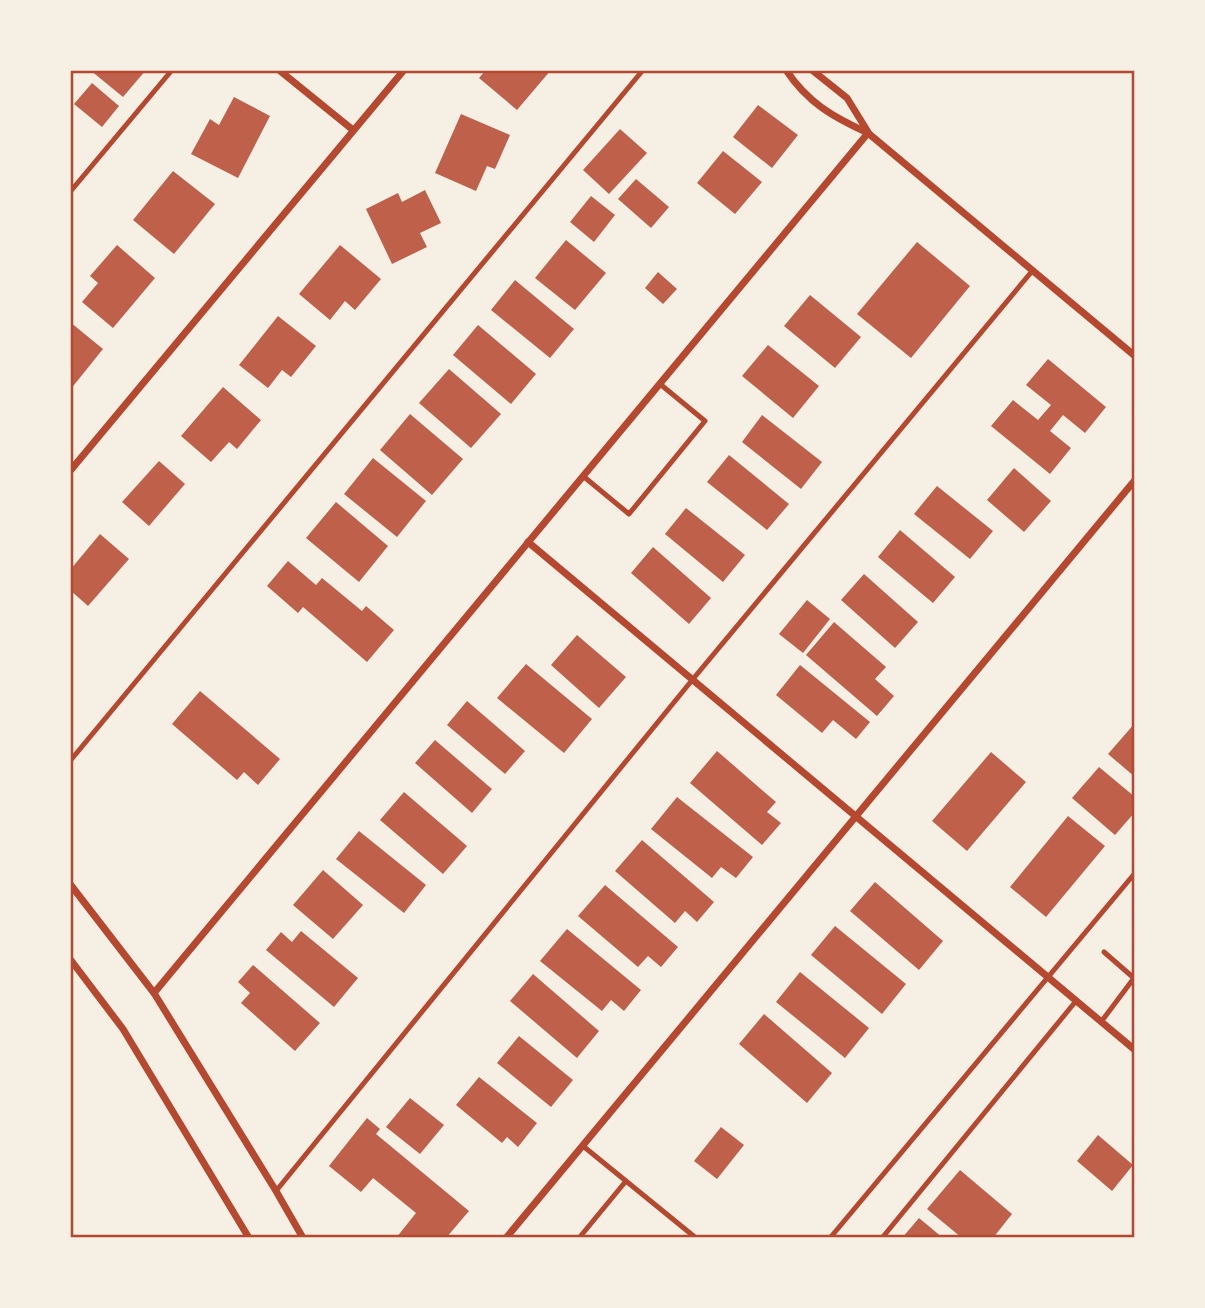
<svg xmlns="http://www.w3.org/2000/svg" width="1205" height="1308" font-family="Literata,serif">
<rect width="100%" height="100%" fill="#f6efe4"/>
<g fill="#bf614a">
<polygon points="90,70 146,70 123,97"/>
<polygon points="486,70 551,70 517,110 479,78"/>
<polygon points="92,83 119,106 102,127 74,104"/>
<polygon points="234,97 270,116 238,178 191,154 210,119 219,125"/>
<polygon points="758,105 798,135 772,168 733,137"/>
<polygon points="461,114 510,135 495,169 487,166 476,191 435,173"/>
<polygon points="620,129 647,153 609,194 583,170"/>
<polygon points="723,151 762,182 735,214 697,183"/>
<polygon points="173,171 215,204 174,254 133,220"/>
<polygon points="636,179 669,207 651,228 618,199"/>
<polygon points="425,190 441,223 420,233 427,247 392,264 366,209 398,193 402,202"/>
<polygon points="591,196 615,215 594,242 570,222"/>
<polygon points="566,240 606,273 575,310 535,278"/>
<polygon points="917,242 970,286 911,358 857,314"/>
<polygon points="117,245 155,278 113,328 82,302 98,283 90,276"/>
<polygon points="340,245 381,279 355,310 345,301 330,320 299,294"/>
<polygon points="658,272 677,289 663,304 645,288"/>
<polygon points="515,280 574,329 550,358 491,310"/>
<polygon points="810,295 861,337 835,368 784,326"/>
<polygon points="278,316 316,346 291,377 282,370 268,388 239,365"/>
<polygon points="70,322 103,349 70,390"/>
<polygon points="478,325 536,374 511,404 453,355"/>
<polygon points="768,345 819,386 793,418 742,376"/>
<polygon points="1048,359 1106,407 1085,433 1063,415 1050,431 1071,448 1050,474 991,426 1013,400 1038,420 1051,405 1026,385"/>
<polygon points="449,369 501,414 471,448 419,403"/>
<polygon points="223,387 261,420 237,449 229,442 211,462 181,436"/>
<polygon points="410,414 463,459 432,495 380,450"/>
<polygon points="762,415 822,462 801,489 742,442"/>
<polygon points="729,455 789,504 767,530 707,482"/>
<polygon points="373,458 426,501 397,537 344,494"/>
<polygon points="159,461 185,484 149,526 122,502"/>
<polygon points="1014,468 1051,501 1024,532 987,500"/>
<polygon points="937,486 993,531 970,559 914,514"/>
<polygon points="336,502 388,546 359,582 306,538"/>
<polygon points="686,508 745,555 723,582 665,534"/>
<polygon points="900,530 955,577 933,603 878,557"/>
<polygon points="100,534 129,559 88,606 70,590 70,570"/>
<polygon points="653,547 711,598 689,624 631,573"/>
<polygon points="288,561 316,585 322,578 362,611 366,606 394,630 367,662 303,607 298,613 267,586"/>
<polygon points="864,574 918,622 895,648 841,600"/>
<polygon points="807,600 830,619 803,653 779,634"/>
<polygon points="834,622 886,667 875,679 894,696 877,716 806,655"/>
<polygon points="577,635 626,677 599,708 551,665"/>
<polygon points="526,664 592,719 564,753 497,698"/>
<polygon points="800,665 870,722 856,739 833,720 822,733 776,695"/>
<polygon points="200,691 280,759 258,785 244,772 237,780 172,724"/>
<polygon points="467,701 525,751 505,774 447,725"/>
<polygon points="1135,723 1135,777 1108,754"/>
<polygon points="435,740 492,789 472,813 415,763"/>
<polygon points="717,751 776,802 767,812 781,823 762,845 690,783"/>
<polygon points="991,752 1026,782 967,851 932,821"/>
<polygon points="1099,767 1135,797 1135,812 1115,835 1072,798"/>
<polygon points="404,792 467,846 443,874 380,820"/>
<polygon points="677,797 753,857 736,878 721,867 712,878 651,829"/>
<polygon points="1068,816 1105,846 1046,917 1010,887"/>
<polygon points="359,831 426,885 404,913 336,859"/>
<polygon points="642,840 714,902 697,922 685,911 675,923 615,871"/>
<polygon points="323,870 363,905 333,939 293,905"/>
<polygon points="875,882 943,941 919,970 850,911"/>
<polygon points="605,885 678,947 661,967 648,956 638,967 578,916"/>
<polygon points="835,926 906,984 882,1014 811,955"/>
<polygon points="567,929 641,990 624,1011 611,1000 602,1011 540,961"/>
<polygon points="301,931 358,978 334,1007 266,950 281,932 292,942"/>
<polygon points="253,965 320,1023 295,1051 241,1003 250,993 238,982"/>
<polygon points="800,972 869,1028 845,1058 776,1002"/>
<polygon points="533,974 599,1031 577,1058 510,1001"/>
<polygon points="764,1014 832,1073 807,1103 739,1044"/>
<polygon points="519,1036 573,1080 551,1107 497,1063"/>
<polygon points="479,1077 537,1123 518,1147 507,1137 502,1143 456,1105"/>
<polygon points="410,1098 444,1125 420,1154 386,1127"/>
<polygon points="367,1118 380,1129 376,1134 469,1211 446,1238 396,1238 416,1213 373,1178 361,1192 329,1166"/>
<polygon points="721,1127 744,1145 717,1179 694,1161"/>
<polygon points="1098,1135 1133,1165 1112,1191 1077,1161"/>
<polygon points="960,1170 1012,1214 993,1238 962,1238 927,1209"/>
<polygon points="919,1218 943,1238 902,1238"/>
</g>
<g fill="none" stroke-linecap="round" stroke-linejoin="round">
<g stroke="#b5482f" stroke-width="5">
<polyline points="70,192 172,70"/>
<polyline points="583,476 629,514 705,421 660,384"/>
<polyline points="70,761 643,70"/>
<polyline points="1104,952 1135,979"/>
<polyline points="1101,1022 1134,978"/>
<polyline points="583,1146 696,1238"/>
<polyline points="276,1191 693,679 1033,270"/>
<polyline points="579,1238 626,1181"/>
<polyline points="830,1238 1135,873"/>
<polyline points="882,1238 1076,1001"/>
</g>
<g stroke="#b5482f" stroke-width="7">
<polyline points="279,70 353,130"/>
<path d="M 786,70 C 808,103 833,117 868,133 L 1135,356"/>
<polyline points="812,70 847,98 868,132"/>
<polyline points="70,471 404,70"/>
<polyline points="528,542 1135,1050"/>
<polyline points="70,884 154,993 276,1191 303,1238"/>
<polyline points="70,959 123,1029 249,1238"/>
<polyline points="154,993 868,133"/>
<polyline points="506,1238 1135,480"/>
</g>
</g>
<rect width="1205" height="1308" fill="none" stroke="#f6efe4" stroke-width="144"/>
<rect x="72" y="72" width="1061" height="1164" fill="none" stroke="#b5482f" stroke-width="2.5"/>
</svg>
